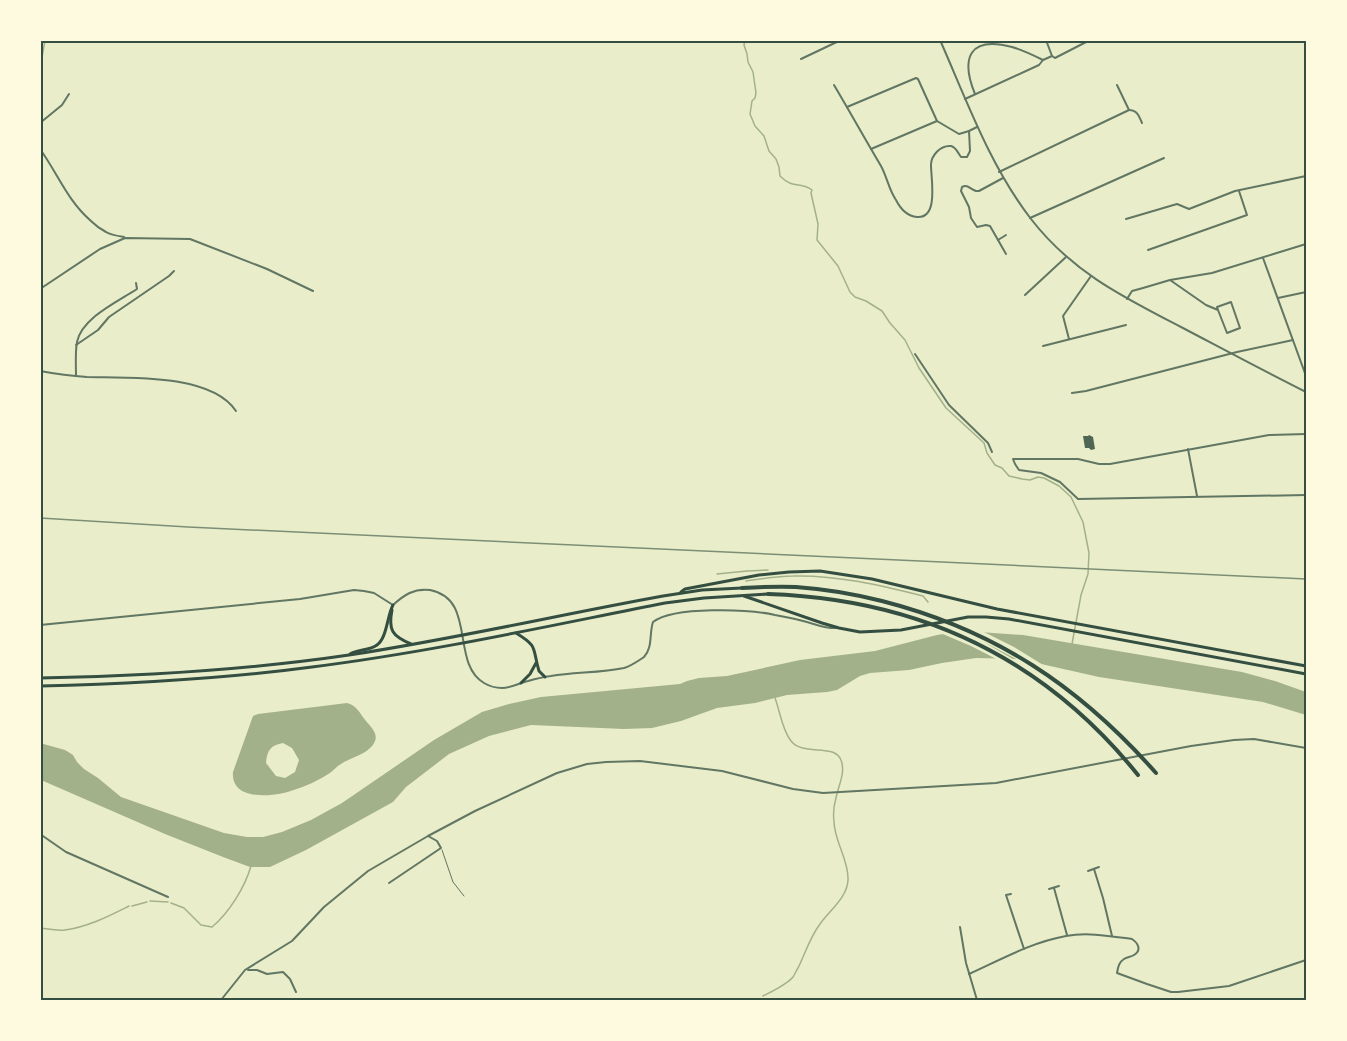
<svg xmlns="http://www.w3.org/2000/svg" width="1347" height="1041" font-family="'Exo 2',sans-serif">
<rect width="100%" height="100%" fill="#e9edc9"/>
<g fill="#a3b18a" fill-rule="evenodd">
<polygon points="965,631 1023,635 1242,672 1275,681 1306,692 1306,715 1263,702 1099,677 1019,659 976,658 942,663 909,670 870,673 860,676 837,690 827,692 787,695 755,703 717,708 681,721 652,728 624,729 531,725 489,736 449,754 406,787 393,802 306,850 270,867 250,867 223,857 165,834 41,780 40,743 65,750 73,755 77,762 84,769 98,778 121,797 224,833 247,837 263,837 282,832 311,820 342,803 434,740 482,712 509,704 541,697 680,684 687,681 699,678 727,676 800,660 875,651 937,635"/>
<path d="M 347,703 C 358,706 359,713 366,721 C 371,727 378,733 375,741 C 370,754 351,757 341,764 C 337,766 334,770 330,773 C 308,787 273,801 247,793 C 237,790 232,782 233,772 L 253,716 L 258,714 ZM 283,743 L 292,748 L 299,760 L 295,772 L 285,778 L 276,776 L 266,763 C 267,750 271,745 283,743 Z"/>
</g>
<polygon fill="#e9edc9" points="965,628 978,629 1014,647 1048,668 1022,662 982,641 1018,662 1000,661 971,646 938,632"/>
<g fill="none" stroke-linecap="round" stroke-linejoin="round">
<g stroke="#a3b18a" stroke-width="1.5">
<path d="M 745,40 L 744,45 L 747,54 L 748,62 L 753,72 L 756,93 L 755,98 L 752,101 L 750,114 L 755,126 L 764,136 L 769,151 L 776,159 L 779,167 L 780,176 C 794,190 800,181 812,190 L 811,193 L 818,224 L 817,240 L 838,266 L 850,292 L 855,297 L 866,301 L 882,311 L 890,323 L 905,340 L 919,368 L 946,408 L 984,443 L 987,453 L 995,465 L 1002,468 L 1009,476 L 1022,479 L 1030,480 L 1038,477 L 1044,478 L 1059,486 L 1071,497 L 1083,522 L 1089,553 L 1088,574 L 1081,595 L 1072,644"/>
<polyline points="40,69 45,40"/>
<polyline points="717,574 747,571 768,570"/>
<path d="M 746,581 C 761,579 777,576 793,576 C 837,575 880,585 923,596 L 928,602"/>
<polyline points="150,901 168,902"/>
<path d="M 171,903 L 184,908 L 201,925 L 212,927 C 229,913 245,887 251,866"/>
<polyline points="132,906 147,902"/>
<path d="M 40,928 C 48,929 57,931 65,930 C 88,927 109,916 129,906"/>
<path d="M 763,996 C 773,991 786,985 793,977 C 795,974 796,971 798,968 C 805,954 810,937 820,924 C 829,911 849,896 848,878 C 848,858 834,841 834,821 C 833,814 834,805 836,798 C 838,786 847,771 840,758 C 831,744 803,756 791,741 C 782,730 780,711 775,698"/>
</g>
</g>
<polygon fill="#4f6655" points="1089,435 1093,437 1095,449 1091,450 1089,448 1085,448 1083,436 1088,436"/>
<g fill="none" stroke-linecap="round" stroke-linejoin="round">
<polyline stroke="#617663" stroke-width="1" points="442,850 453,882 464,896"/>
<g stroke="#617663" stroke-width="2">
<polyline points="1046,40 1052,56"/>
<polyline points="801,59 841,40"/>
<path d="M 834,85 C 850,112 865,139 881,166 C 887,177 889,190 896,200 C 900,208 907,216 917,217 C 939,219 931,179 931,165 C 931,156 940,145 951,146 C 956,147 958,153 961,157 L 967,157 L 970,151 L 969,131"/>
<path d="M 1117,85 L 1129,110 C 1137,110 1139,116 1142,123"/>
<path d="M 975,94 C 960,57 970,36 1012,47 C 1023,50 1033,55 1043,60"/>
<polyline points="965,99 1039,65 1043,60 1052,56 1055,58 1090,40"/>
<polyline points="847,107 916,78 918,79 937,121"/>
<polyline points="40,123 62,105 69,94"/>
<path d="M 40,149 C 58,174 67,200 91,221 C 95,225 100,229 106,232 C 111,235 118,236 124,237"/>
<polyline points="871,149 937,121 959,134 969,131 977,127"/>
<polyline points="999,172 1129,110"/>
<path d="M 1003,178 L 979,191 L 976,191 C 970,189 968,184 962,187 L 961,191 L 969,207 L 971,218 L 977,227 L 986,225 L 990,226 L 1006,254"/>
<polyline points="1030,218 1164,158"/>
<polyline points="1126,219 1177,204 1189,209 1235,191 1306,176"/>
<polyline points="998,240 1006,235"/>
<polyline points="1148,250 1247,215 1239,191"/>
<polyline points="1263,258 1306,376"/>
<polyline points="1170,280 1206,305 1218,310 1227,333 1240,328 1231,302 1217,307 1218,310"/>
<polyline points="40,289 100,249 125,238 190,239 267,269 313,291"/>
<polyline points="1025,295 1066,257"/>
<polyline points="1278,298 1306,292"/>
<polyline points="1127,299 1132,291 1143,288 1170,280 1212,273 1306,244"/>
<polyline points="1069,339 1063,316 1091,276"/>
<polyline points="76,345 98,330 109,317 169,276 174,271"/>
<polyline points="1043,346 1126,325"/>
<polyline points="915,354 949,405 988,443 992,452"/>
<path d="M 40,371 C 56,374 71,376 87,377 C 127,378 211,373 236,411"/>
<path d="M 76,376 C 76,365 75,353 77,342 C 82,318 117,302 137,289 L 136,283"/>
<polyline points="1072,393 1086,391 1237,352 1293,340"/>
<polyline points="1306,434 1269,435 1110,464 1099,464 1078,459 1013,459 1015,464 1019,470 1041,473 1060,482 1078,499 1306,495"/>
<polyline points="1188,449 1197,496"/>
<path d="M 40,625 L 300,599 L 354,590 L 364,591 L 374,593 L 393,605 C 404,595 414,588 430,590 C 477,599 450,663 484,683 C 489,686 496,688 502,688 C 511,688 519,683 528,681 C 535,679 543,677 551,676 C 575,672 600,673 624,668 C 631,666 638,661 644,657 C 653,647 649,634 653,622 C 674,606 749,609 775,615 C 786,617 797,619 807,622 C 818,625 826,629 838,628"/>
<polyline points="40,834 66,852 168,897"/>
<polyline points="1094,869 1103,898 1112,936"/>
<polyline points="1088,871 1099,867"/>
<polyline points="389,883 441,848 437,841 428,836"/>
<polyline points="1054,888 1067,935"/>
<polyline points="1049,889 1059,886"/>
<polyline points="1011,894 1006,895 1024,949"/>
<polyline points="960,927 966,963 977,1000"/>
<polyline points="248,970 257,970 267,974 283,972 290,979 296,992"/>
<path d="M 969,974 C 1000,960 1032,942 1066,936 C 1087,932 1110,936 1132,939 C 1138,943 1142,950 1134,955 C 1131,957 1126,957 1124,959 C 1119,962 1118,967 1117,973 L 1147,984 L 1171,992 L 1178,992 L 1229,986 L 1306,960"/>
<polyline points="221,1000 245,970 292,941 324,907 368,871 428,836 475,811 557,773 587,764 606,762 640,761 722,771 793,789 823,793 996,783 1191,746 1234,740 1254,739 1306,748"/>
</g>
<path stroke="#617663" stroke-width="2" d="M 940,40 C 967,101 990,166 1031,219 C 1072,272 1123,297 1181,327 C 1223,349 1264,371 1306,392"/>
<g stroke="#344e41" stroke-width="3">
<polyline points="681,592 685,589 759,575 789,572 820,571 872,579 997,609 1306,666"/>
<polyline points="744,596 822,623 839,628 860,632 901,630 968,617 986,617 1009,619 1306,674"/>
<path d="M 392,610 C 388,630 392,636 411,644"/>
<path d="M 516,633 C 539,647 532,648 539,671 L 545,677"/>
<path d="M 350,654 C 358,649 369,651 377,645 C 387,638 387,616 393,605"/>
<path d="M 40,678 C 144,676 247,670 349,655 C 455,639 558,615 663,596 L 702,590 L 742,588"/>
<polyline points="521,683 530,674 536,663"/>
<path d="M 40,686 C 131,684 222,679 312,667 C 431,652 548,626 665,603 L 704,598 L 768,594"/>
</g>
<g stroke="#344e41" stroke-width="4">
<path d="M 742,588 C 760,587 778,586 796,587 C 825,589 854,594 882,601 C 995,630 1079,686 1156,773"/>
<path d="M 768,594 C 919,599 1043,657 1138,775"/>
</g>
<polyline stroke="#7c8e77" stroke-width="1.5" points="40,518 188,527 1306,579"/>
</g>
<rect width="1347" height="1041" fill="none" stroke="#fefae0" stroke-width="84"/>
<rect x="42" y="42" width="1263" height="957" fill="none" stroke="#344e41" stroke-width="2"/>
</svg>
